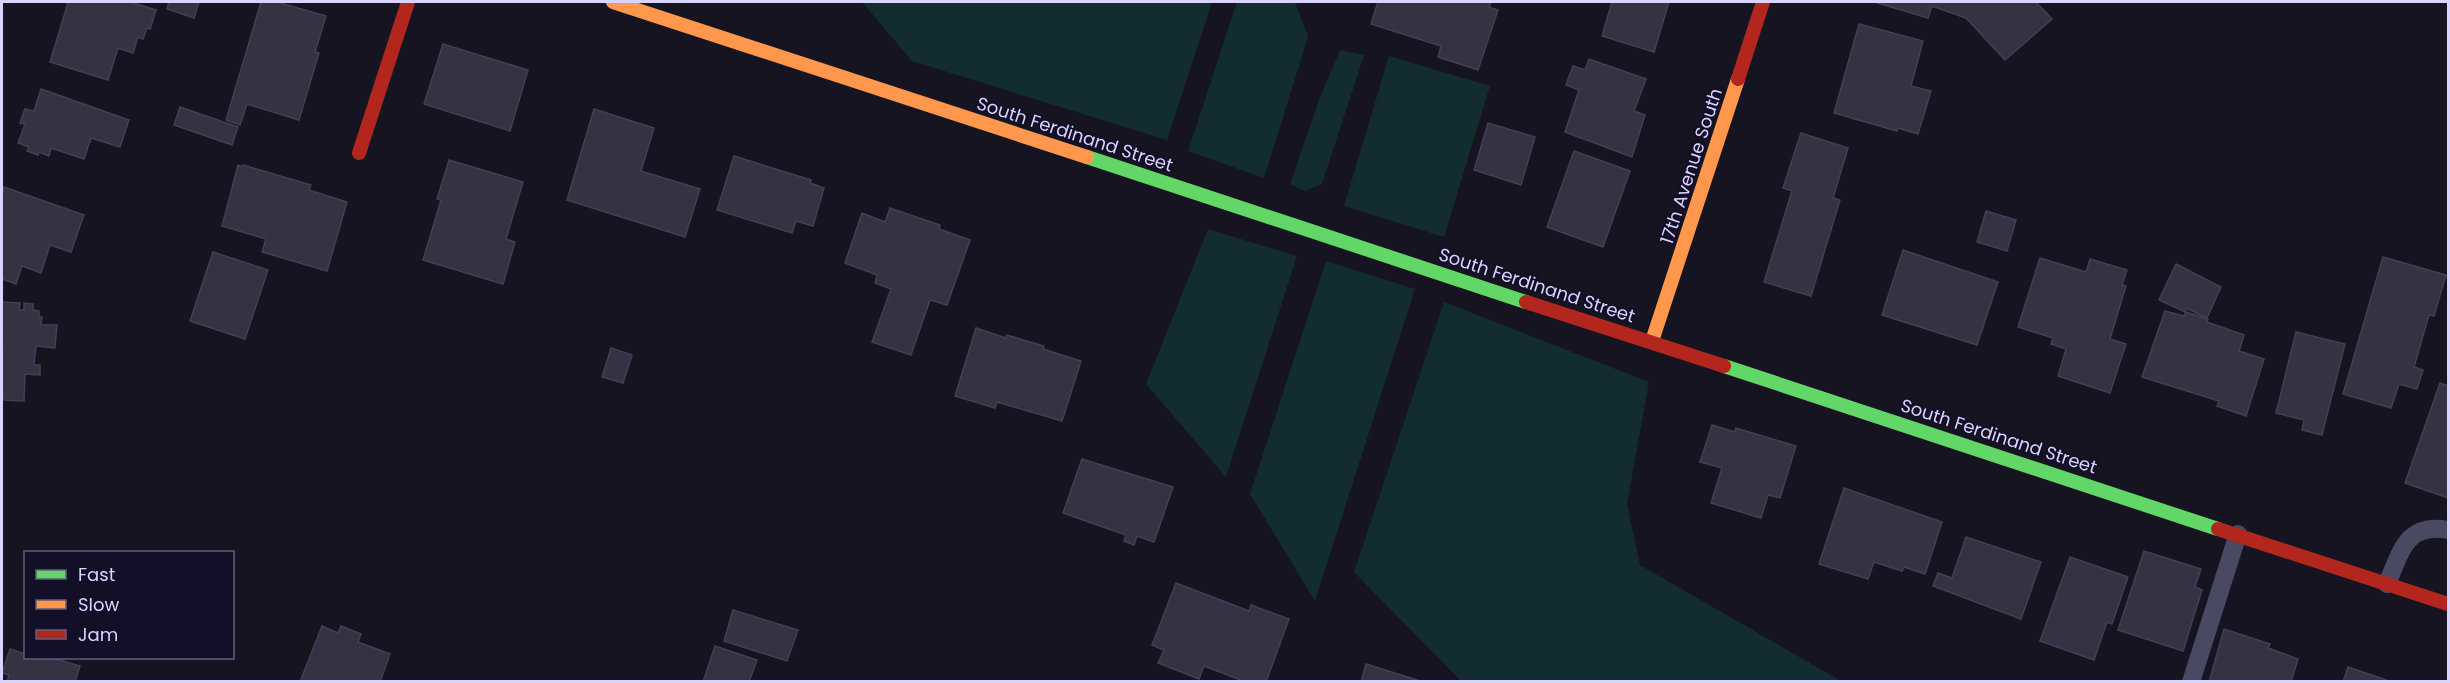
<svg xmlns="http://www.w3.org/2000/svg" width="2450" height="683" font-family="Poppins,sans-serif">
<rect width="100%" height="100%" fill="#161421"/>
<g fill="#132c2d">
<polygon points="862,2 1212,2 1167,140 912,61"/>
<polygon points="1237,2 1295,2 1308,37 1264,178 1188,151"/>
<polygon points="1340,50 1364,55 1322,184 1305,191 1290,184 1319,100"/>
<polygon points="1389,56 1490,86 1444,237 1344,206"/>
<polygon points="1208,229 1297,256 1226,477 1146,384"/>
<polygon points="1326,261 1415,289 1315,601 1250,494"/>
<polygon points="1444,302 1649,382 1627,504 1640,565 1841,681 1461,681 1354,572"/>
</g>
<g fill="#343243" stroke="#433f54" stroke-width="1.5">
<polygon points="64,2 130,2 156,10 150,29 147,28 143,39 138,37 133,53 118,48 108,80 50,62 68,3"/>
<polygon points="169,2 199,2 194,18 167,9"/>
<polygon points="261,2 277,2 326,16 315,52 319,53 299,120 247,104 240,125 226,120"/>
<polygon points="1378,2 1491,2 1489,7 1498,10 1478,70 1438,57 1441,46 1371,24"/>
<polygon points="1612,2 1669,2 1654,52 1602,36"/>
<polygon points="1874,2 2036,2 2052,19 2005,60 1966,18 1932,6 1928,18"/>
<polygon points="1859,24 1923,41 1911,86 1931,91 1918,134 1898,128 1897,131 1834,113"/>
<polygon points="443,44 528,70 510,131 424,104"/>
<polygon points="1589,59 1646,79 1634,111 1645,115 1632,157 1565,132 1579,90 1566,85 1573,66 1585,70"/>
<polygon points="41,89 129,120 120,147 91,138 84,159 51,148 49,156 39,152 38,155 27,151 29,147 18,143 25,124 20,123 25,109 34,111"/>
<polygon points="180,107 238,127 232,145 174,125"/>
<polygon points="594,109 654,128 641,171 700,189 685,237 567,200"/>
<polygon points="1488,123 1535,137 1521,185 1474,170"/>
<polygon points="1801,133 1848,148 1833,198 1840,200 1811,296 1764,282 1792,191 1783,188"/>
<polygon points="1574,151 1630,171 1603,247 1547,227"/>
<polygon points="734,156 811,180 810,183 824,188 813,226 796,221 792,233 717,210"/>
<polygon points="449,160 523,182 506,239 515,242 503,284 423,260 441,200 437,199"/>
<polygon points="238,165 242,167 243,165 311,185 309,190 347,202 327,271 262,252 266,239 222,226"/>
<polygon points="4,187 84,215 71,252 50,245 41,273 22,266 16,284 2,279 2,194"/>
<polygon points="890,208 940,225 939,229 970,240 947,305 930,300 911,355 872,342 891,289 875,283 877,275 845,263 862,213 885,222"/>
<polygon points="1986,211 2016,220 2007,251 1977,242"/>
<polygon points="1903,250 1998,282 1977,345 1882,315"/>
<polygon points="213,252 268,270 245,339 190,321"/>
<polygon points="2383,257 2446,275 2434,316 2429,315 2414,367 2423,370 2417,389 2399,384 2391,408 2343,394"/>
<polygon points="2040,258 2086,272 2090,259 2127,270 2122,285 2126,286 2110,339 2126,344 2110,393 2058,376 2066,349 2051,344 2053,338 2018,327"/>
<polygon points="2176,264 2221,287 2207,318 2186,308 2185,312 2159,300"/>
<polygon points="2,302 20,303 19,310 24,310 24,303 33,304 33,310 39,311 39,317 42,317 41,325 57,325 55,348 36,346 34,365 40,365 40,375 25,374 24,401 3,400"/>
<polygon points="2165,311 2184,316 2186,312 2208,319 2207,322 2244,335 2239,351 2264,359 2246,416 2217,406 2219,401 2142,377"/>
<polygon points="976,328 1006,338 1007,335 1044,346 1043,349 1081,361 1062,421 997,402 995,408 955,396"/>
<polygon points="2296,332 2345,344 2322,435 2302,430 2304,420 2276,413"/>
<polygon points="611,348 632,355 623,383 602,377"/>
<polygon points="2440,383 2448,386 2448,498 2405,483"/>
<polygon points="1712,425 1735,432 1736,428 1796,446 1780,498 1768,495 1761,518 1711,503 1722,468 1700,462"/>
<polygon points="1082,459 1173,487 1154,542 1137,536 1134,545 1124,541 1126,535 1063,513"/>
<polygon points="1844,488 1942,522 1925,574 1904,567 1902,571 1874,562 1868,579 1819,564"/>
<polygon points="1966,537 2041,562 2021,619 1933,586 1938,573 1952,578"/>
<polygon points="2144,551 2201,569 2195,587 2202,590 2183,651 2118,630"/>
<polygon points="2070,557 2128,577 2112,624 2107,622 2094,660 2040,641"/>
<polygon points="1176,583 1249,611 1251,605 1289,619 1266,682 1246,682 1204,666 1199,679 1158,663 1164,650 1152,645"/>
<polygon points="733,610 798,630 787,661 724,641"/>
<polygon points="322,626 338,633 341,626 361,634 358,642 390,654 380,682 300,682"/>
<polygon points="2224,629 2270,644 2268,648 2298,659 2291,682 2209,682"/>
<polygon points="715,646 757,660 749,682 703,682"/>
<polygon points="10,649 26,654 26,658 52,658 80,666 75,682 7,682 9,675 2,673"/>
<polygon points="1366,664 1417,680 1416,682 1361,682"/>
<polygon points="2348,667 2392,682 2343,682"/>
</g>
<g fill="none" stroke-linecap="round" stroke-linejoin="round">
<g stroke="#4a4962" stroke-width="18">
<path d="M 2387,584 C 2401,552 2406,522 2448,530"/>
<polyline points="2191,682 2238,534"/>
</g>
<g stroke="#63d668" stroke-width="14">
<polyline points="1087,157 1526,302"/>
<polyline points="1724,366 2218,529"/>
</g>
<g stroke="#ff974d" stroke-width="14">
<polyline points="613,2 1087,157"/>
<polyline points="1652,341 1738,79"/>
</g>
<g stroke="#b3261e" stroke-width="14">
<polyline points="1738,79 1763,2"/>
<polyline points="359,153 408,2"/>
<polyline points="1526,302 1724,366"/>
<polyline points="2218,529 2448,604"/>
</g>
</g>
<g text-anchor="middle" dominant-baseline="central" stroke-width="4.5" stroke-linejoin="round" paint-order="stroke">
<g font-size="18" fill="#d9d4ff" stroke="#130f26">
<text transform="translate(1075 134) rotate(18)">South Ferdinand Street</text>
<text transform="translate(1691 166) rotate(-72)">17th Avenue South</text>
<text transform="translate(1537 285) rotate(18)">South Ferdinand Street</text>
<text transform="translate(1999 436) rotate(18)">South Ferdinand Street</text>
</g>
</g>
<rect width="2450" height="683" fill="none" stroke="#d9d4ff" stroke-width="6"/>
<rect x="24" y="551" width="210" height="108" fill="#130f26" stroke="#625e7d" stroke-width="1.5"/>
<rect x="36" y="570" width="30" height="9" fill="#63d668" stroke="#625e7d" stroke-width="1.5"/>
<text x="78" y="581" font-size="18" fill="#d9d4ff">Fast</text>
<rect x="36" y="600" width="30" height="9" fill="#ff974d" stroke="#625e7d" stroke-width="1.5"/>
<text x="78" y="611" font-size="18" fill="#d9d4ff">Slow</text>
<rect x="36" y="630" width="30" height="9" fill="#b3261e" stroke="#625e7d" stroke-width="1.5"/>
<text x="78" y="641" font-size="18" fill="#d9d4ff">Jam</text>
</svg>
